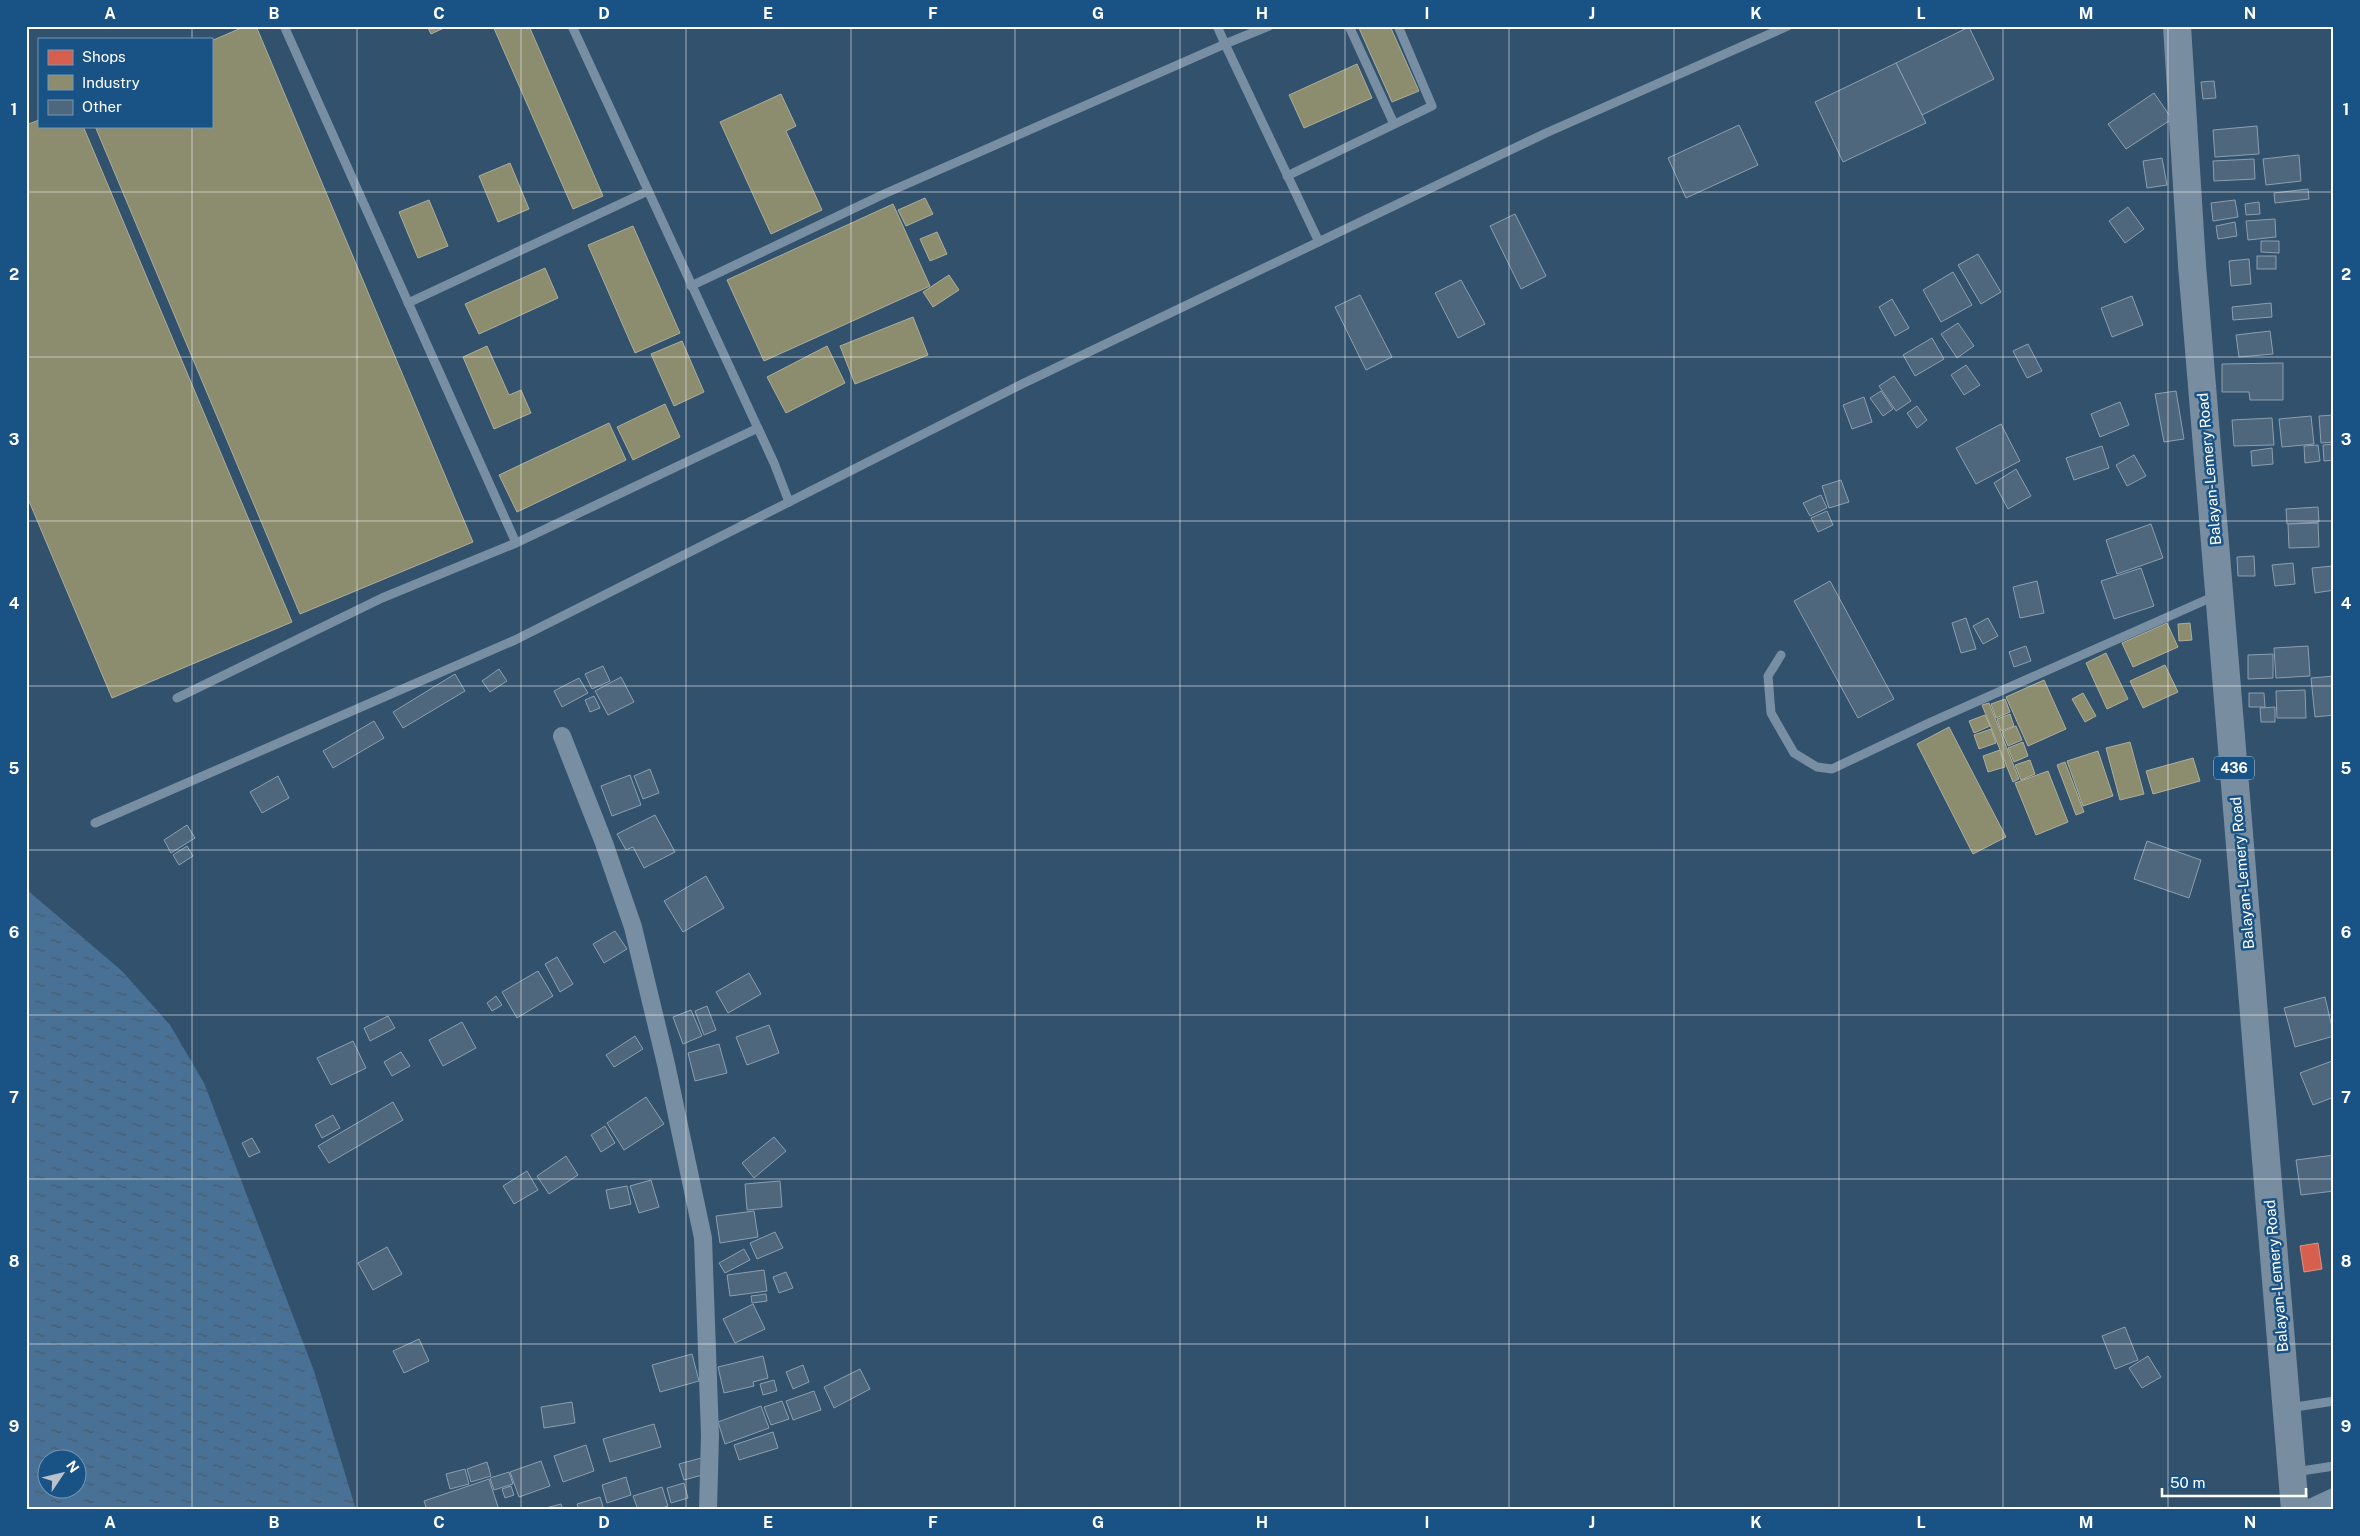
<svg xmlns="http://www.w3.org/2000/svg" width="2360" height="1536" font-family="'Public Sans',sans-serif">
<defs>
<pattern id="water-ripples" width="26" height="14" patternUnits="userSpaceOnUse" patternTransform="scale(1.25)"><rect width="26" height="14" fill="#497196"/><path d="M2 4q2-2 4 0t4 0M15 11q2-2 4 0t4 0" fill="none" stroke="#4b5b6a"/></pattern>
</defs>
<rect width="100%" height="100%" fill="#32516c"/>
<path fill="url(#water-ripples)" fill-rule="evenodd" d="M 26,889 L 122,971 L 170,1025 L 204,1083 L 314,1371 L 356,1510 L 26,1510 ZM 48,1458 L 78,1458 L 78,1488 L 48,1488 Z"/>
<polygon fill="#d6604d" stroke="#e29082" points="2318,1243 2322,1269 2304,1272 2300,1246"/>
<g fill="#8c8c6e" stroke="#aeae9a">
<polygon points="246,26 256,26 473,542 300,614 95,126 211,126 211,41"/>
<polygon points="427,26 448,26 431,34"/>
<polygon points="493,26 529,26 603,196 573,209"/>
<polygon points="1358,26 1390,26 1419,91 1392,102"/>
<polygon points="1357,64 1372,98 1304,128 1289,95"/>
<polygon points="781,94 796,126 786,131 822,210 771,234 720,122"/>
<polygon points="39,120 39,126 83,126 292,622 112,698 26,494 26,125"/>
<polygon points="510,163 529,209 498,222 479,176"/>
<polygon points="925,198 933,214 906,226 898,210"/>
<polygon points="429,200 448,246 418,258 399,212"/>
<polygon points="893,204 930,286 764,361 727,280"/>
<polygon points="633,226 680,333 635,353 588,245"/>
<polygon points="937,232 947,254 930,261 920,239"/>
<polygon points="545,268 558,298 479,334 465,304"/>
<polygon points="949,275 959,290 933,307 923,292"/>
<polygon points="913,317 928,355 855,384 840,346"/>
<polygon points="682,341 704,392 674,406 651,354"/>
<polygon points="487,346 509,395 521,390 531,413 494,429 463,357"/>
<polygon points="827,346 845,383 786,413 767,377"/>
<polygon points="665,404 680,437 633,460 617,427"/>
<polygon points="609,423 626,460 517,512 499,475"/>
<polygon points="2167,623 2178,647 2133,667 2122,643"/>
<polygon points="2190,623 2192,640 2179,641 2178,624"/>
<polygon points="2106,653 2128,699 2107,709 2086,663"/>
<polygon points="2165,665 2178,692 2143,708 2130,681"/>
<polygon points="2044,680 2066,729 2028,746 2006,697"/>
<polygon points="2083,693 2096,716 2085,722 2072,699"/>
<polygon points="2005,699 2010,712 1996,718 1991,704"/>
<polygon points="1989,703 2019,779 2013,782 1982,705"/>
<polygon points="2010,714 2014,726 2001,731 1997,719"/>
<polygon points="1985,715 1990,726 1974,733 1969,721"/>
<polygon points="2016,726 2022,740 2008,746 2002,732"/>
<polygon points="1949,727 2006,837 1973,854 1917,744"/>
<polygon points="1991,729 1996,743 1979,749 1974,735"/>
<polygon points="2023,742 2028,756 2014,762 2008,748"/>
<polygon points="2130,742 2144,794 2120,800 2106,748"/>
<polygon points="2000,750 2005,767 1988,772 1983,756"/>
<polygon points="2098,751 2113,796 2083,806 2067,761"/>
<polygon points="2193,758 2200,781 2153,794 2146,771"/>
<polygon points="2030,760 2035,774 2021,780 2015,765"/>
<polygon points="2065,762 2084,812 2076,815 2057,765"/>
<polygon points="2048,771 2068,822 2036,835 2015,783"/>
</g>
<g fill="#4e677d" stroke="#8c9fb0">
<polygon points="1969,27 1994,79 1922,115 1896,63"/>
<polygon points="1896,63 1926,123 1843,162 1815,102"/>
<polygon points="2214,81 2216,98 2203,99 2201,82"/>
<polygon points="2154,93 2172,119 2126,149 2108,124"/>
<polygon points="1739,125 1758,165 1686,198 1668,158"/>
<polygon points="2257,126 2259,154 2215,157 2213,130"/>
<polygon points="2299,155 2301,181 2266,185 2263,159"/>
<polygon points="2162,158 2167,185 2147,188 2143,161"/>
<polygon points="2254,159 2255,179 2214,181 2213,161"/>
<polygon points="2308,189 2309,199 2275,203 2274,193"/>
<polygon points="2235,200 2238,217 2213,221 2211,203"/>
<polygon points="2259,202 2260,214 2246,215 2245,204"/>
<polygon points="2128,207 2144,229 2125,243 2109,221"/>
<polygon points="1515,214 1546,276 1521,289 1490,226"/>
<polygon points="2275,219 2276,237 2248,240 2246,221"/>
<polygon points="2235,222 2237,236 2218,239 2216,226"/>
<polygon points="2261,241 2279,241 2279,253 2261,252"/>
<polygon points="1978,254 2001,292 1981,304 1958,265"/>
<rect x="2257" y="256" width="19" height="13"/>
<polygon points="2249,259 2251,284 2231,286 2229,261"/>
<polygon points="1953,272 1972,305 1941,322 1923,290"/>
<polygon points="1461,280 1485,324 1458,338 1435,293"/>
<polygon points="1360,295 1392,357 1366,370 1335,307"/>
<polygon points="2132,296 2143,325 2112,337 2101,308"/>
<polygon points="1892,299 1909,328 1895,336 1879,307"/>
<polygon points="2271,303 2272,317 2233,320 2232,307"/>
<polygon points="1958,323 1974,346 1957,358 1941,334"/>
<polygon points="2270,331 2273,354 2239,357 2236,335"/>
<polygon points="1932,338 1944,359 1915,376 1903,355"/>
<polygon points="2028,344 2042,371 2027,378 2013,351"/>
<polygon points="2283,363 2283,400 2250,400 2249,392 2222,392 2222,364"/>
<polygon points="1966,365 1980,385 1964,395 1951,375"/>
<polygon points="1894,376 1911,401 1896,411 1879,386"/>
<polygon points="1881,391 1893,409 1883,416 1870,398"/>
<polygon points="2176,391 2184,439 2164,442 2155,394"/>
<polygon points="1864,397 1872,422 1852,429 1843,405"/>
<polygon points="2120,402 2129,425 2100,437 2091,414"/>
<polygon points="1917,406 1927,420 1917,428 1907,413"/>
<polygon points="2334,415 2334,442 2321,443 2319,416"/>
<polygon points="2311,416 2314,444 2282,447 2279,419"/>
<polygon points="2272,418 2274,445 2234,446 2232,420"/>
<polygon points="2001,424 2020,461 1976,484 1956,448"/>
<polygon points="2334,444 2334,460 2324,461 2323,445"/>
<polygon points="2318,445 2320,461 2305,463 2304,446"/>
<polygon points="2102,446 2109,468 2074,480 2066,458"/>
<polygon points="2272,448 2273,464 2252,466 2251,451"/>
<polygon points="2134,455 2146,476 2127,486 2116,465"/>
<polygon points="2016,469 2031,496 2008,509 1994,483"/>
<polygon points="1841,480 1849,502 1829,508 1822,486"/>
<polygon points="1821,495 1827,508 1810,516 1803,503"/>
<polygon points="2318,507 2319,522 2287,524 2286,509"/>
<polygon points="1827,511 1833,525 1818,532 1811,518"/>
<polygon points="2318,523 2319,547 2289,548 2288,524"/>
<polygon points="2151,524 2163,558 2117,574 2106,540"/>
<polygon points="2254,556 2255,576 2238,576 2237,557"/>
<polygon points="2293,563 2295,584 2275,586 2272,565"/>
<polygon points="2333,566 2334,590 2315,593 2312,568"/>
<polygon points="2141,568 2154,606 2114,619 2101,581"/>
<polygon points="1830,581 1894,699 1858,718 1794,601"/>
<polygon points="2037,581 2044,613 2020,618 2013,587"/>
<polygon points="1966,618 1976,649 1961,653 1952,623"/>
<polygon points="1988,618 1998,636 1983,644 1973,626"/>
<polygon points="2026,646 2031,661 2014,667 2009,652"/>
<polygon points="2308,646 2310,676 2276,678 2274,648"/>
<polygon points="2273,654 2273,678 2248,679 2248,655"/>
<polygon points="603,666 610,681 592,689 585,674"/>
<polygon points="499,669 507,681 490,692 482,681"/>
<polygon points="455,674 465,691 403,728 393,712"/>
<polygon points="2334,676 2334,715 2315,717 2311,678"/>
<polygon points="621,677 634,702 608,715 595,691"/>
<polygon points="579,678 588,693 562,707 554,691"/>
<polygon points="2305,690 2306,718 2277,718 2276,691"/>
<polygon points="2249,693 2264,693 2265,707 2249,707"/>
<polygon points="594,696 600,708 590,712 585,700"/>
<polygon points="2275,707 2275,722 2261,722 2260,708"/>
<polygon points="374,721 384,738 333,768 323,751"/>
<polygon points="650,769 659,793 643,799 634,776"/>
<polygon points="630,775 641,805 612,816 601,786"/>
<polygon points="278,776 289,798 262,813 250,792"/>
<polygon points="655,815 675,852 644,868 633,847 626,850 617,834"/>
<polygon points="187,825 195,838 171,853 164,840"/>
<polygon points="2147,841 2201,860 2189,898 2134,879"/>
<polygon points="187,846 193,856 179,865 173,855"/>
<polygon points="706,876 724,908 683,932 664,901"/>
<polygon points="615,931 627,949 604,963 593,944"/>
<polygon points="557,957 573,984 560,992 545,964"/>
<polygon points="538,971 553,996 517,1018 502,992"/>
<polygon points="749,973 761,994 728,1013 716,992"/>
<polygon points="496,996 502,1005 492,1011 487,1003"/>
<polygon points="2325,997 2334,1036 2295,1047 2284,1008"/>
<polygon points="707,1006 716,1030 704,1035 695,1011"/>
<polygon points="691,1010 702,1036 683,1044 673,1017"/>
<polygon points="388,1016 395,1028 370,1041 364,1028"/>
<polygon points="462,1022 476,1048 443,1066 429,1040"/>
<polygon points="769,1025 779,1053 747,1065 736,1037"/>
<polygon points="635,1036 643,1049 614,1067 606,1055"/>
<polygon points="353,1041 366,1068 331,1085 317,1058"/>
<polygon points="719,1044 727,1073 695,1081 688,1053"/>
<polygon points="401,1052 410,1066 392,1076 384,1062"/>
<polygon points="2332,1061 2334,1097 2313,1105 2300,1073"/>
<polygon points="646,1097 664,1124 624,1150 607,1123"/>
<polygon points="393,1102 403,1120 329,1163 318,1146"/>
<polygon points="333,1115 340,1128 322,1138 315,1125"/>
<polygon points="605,1126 615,1143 601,1152 591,1135"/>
<polygon points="774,1137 786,1151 754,1178 742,1163"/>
<polygon points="252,1138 260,1152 249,1157 242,1143"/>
<polygon points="2334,1155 2334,1191 2301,1195 2296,1160"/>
<polygon points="566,1156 578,1175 549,1194 537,1176"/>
<polygon points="527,1171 538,1190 514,1204 503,1186"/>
<polygon points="651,1180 659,1207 639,1213 630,1186"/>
<polygon points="780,1181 782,1207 747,1210 745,1184"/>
<polygon points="627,1186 631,1204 610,1209 606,1190"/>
<polygon points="754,1211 758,1237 720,1243 716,1216"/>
<polygon points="775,1232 783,1248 757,1259 750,1243"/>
<polygon points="387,1247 402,1274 373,1290 358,1263"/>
<polygon points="744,1249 750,1260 725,1273 719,1263"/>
<polygon points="764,1270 767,1291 730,1296 727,1275"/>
<polygon points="786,1272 793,1288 779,1293 773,1277"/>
<polygon points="766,1294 767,1301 752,1303 751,1296"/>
<polygon points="753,1304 765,1329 735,1343 723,1319"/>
<polygon points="2125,1327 2138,1360 2115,1369 2102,1336"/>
<polygon points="419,1339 429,1361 404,1373 393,1351"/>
<polygon points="692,1354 699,1381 660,1392 652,1365"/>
<polygon points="763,1356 768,1378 753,1382 754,1386 724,1393 718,1367"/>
<polygon points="2148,1356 2161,1377 2142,1388 2129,1368"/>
<polygon points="803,1365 809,1382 793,1389 786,1372"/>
<polygon points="860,1369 870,1389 834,1408 824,1387"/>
<polygon points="774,1380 777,1391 763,1395 760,1384"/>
<polygon points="814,1391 821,1410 793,1420 786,1401"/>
<polygon points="782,1401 789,1419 771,1425 764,1407"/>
<polygon points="572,1402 575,1423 544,1428 541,1407"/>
<polygon points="761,1406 769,1428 725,1444 718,1422"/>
<polygon points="654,1424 661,1447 610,1462 603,1439"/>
<polygon points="773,1432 778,1448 739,1460 734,1445"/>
<polygon points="586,1445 594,1471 563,1482 554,1456"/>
<polygon points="705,1457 706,1474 684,1480 679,1464"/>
<polygon points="541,1461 550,1486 519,1497 510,1472"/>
<polygon points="487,1462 491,1476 471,1482 467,1469"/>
<polygon points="465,1469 469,1484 450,1489 446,1474"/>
<polygon points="509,1472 513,1484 494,1490 490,1478"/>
<polygon points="626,1477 631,1495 607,1503 602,1485"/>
<polygon points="489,1479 499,1510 427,1510 424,1501"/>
<polygon points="684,1483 688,1498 671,1503 667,1488"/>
<polygon points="511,1486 514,1495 505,1498 502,1489"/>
<polygon points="662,1487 668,1506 656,1510 638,1510 633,1496"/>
<polygon points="600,1497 604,1510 579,1510 577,1504"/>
<polygon points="561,1504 563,1510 538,1510"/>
</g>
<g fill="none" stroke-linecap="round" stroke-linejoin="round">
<g stroke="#788ea2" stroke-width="9">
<polyline points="284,26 516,543"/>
<polyline points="572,26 774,463 789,502 1022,384 1546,133 1788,26"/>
<polyline points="1217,26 1225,44 1269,26"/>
<polyline points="1349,26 1394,124"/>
<polyline points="1287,176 1432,106 1398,26"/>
<polyline points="691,286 884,194 1225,44 1319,242"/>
<polyline points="408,303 648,191"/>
<polyline points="1781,655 1768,676 1771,713 1794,753 1817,767 1832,769 1931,722 2217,595"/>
<polyline points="177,698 382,598 516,543 758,428"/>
<polyline points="95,823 515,640 789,502"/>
<polyline points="2289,1408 2334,1401"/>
<polyline points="2295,1472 2334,1466"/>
</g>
<g stroke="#788ea2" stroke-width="18">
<polyline points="562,736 604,843 633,927 666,1064 703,1238 710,1435 708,1510"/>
<polyline points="2306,1510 2334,1497"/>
</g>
<polyline stroke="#788d9f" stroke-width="28" points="2177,26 2192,265 2295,1510"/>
</g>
<path fill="none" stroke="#fff" stroke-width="1" stroke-opacity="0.55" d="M 192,26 L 192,39M 357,26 L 357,1510M 521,26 L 521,1510M 686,26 L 686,1510M 851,26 L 851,1510M 1015,26 L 1015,1510M 1180,26 L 1180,1510M 1345,26 L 1345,1510M 1509,26 L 1509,1510M 1674,26 L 1674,1510M 1839,26 L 1839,1510M 2003,26 L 2003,1510M 2168,26 L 2168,1510M 192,126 L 192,1510M 26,192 L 2334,192M 26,357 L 2334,357M 26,521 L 2334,521M 26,686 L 2334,686M 26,850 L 2334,850M 26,1015 L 2334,1015M 26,1179 L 2334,1179M 26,1344 L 2334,1344"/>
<g text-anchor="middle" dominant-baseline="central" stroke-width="5" stroke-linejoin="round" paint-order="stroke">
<rect fill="#195285" stroke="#bacbda" stroke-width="1" x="2214" y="756.5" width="40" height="23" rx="4"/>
<g font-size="14" font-weight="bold" fill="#fff">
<text x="2234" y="768">436</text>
</g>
<g font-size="15" fill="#fff" stroke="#195285">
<text transform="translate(2209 469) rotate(-95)">Balayan-Lemery Road</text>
<text transform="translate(2242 873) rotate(-95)">Balayan-Lemery Road</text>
<text transform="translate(2276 1276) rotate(-95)">Balayan-Lemery Road</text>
</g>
</g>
<rect width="2360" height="1536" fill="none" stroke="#195285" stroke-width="55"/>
<rect x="38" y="38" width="175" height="90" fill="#195285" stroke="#7597b6"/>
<rect x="48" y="50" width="25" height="15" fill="#d6604d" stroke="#7597b6"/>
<text x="82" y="62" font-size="15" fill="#ffffff">Shops</text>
<rect x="48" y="75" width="25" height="15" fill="#8c8c6e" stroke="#7597b6"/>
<text x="82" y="88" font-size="15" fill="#ffffff">Industry</text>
<rect x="48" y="100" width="25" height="15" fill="#4e677d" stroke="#7597b6"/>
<text x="82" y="112" font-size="15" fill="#ffffff">Other</text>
<g transform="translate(62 1474) rotate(55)"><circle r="24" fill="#195285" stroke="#7597b6"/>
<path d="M0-4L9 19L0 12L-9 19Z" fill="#b7c2cc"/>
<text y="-8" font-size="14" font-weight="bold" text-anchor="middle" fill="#ffffff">N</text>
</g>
<path d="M2162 1488v8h144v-8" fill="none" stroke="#ffffff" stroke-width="2.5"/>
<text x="2170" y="1488" font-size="15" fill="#ffffff" stroke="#195285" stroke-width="4" paint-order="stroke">50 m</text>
<rect x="28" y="28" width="2304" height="1480" fill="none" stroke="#fff" stroke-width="2"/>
<g font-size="16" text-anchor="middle" font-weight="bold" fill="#fff">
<text x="110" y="19">A</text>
<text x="274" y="19">B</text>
<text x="439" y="19">C</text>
<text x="604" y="19">D</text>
<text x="768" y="19">E</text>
<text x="933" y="19">F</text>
<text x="1098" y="19">G</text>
<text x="1262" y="19">H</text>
<text x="1427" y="19">I</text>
<text x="1592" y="19">J</text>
<text x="1756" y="19">K</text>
<text x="1921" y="19">L</text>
<text x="2086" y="19">M</text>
<text x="2250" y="19">N</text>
<text x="14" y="115">1</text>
<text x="2346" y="115">1</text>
<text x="14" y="280">2</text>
<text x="2346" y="280">2</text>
<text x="14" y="445">3</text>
<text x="2346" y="445">3</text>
<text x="14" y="609">4</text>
<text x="2346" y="609">4</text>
<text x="14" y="774">5</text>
<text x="2346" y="774">5</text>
<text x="14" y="938">6</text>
<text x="2346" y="938">6</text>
<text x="14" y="1103">7</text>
<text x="2346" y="1103">7</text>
<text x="14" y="1267">8</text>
<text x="2346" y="1267">8</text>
<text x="14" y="1432">9</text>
<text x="2346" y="1432">9</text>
<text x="110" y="1528">A</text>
<text x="274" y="1528">B</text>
<text x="439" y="1528">C</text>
<text x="604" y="1528">D</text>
<text x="768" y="1528">E</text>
<text x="933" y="1528">F</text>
<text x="1098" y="1528">G</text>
<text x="1262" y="1528">H</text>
<text x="1427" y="1528">I</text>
<text x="1592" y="1528">J</text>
<text x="1756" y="1528">K</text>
<text x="1921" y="1528">L</text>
<text x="2086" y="1528">M</text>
<text x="2250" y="1528">N</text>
</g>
</svg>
